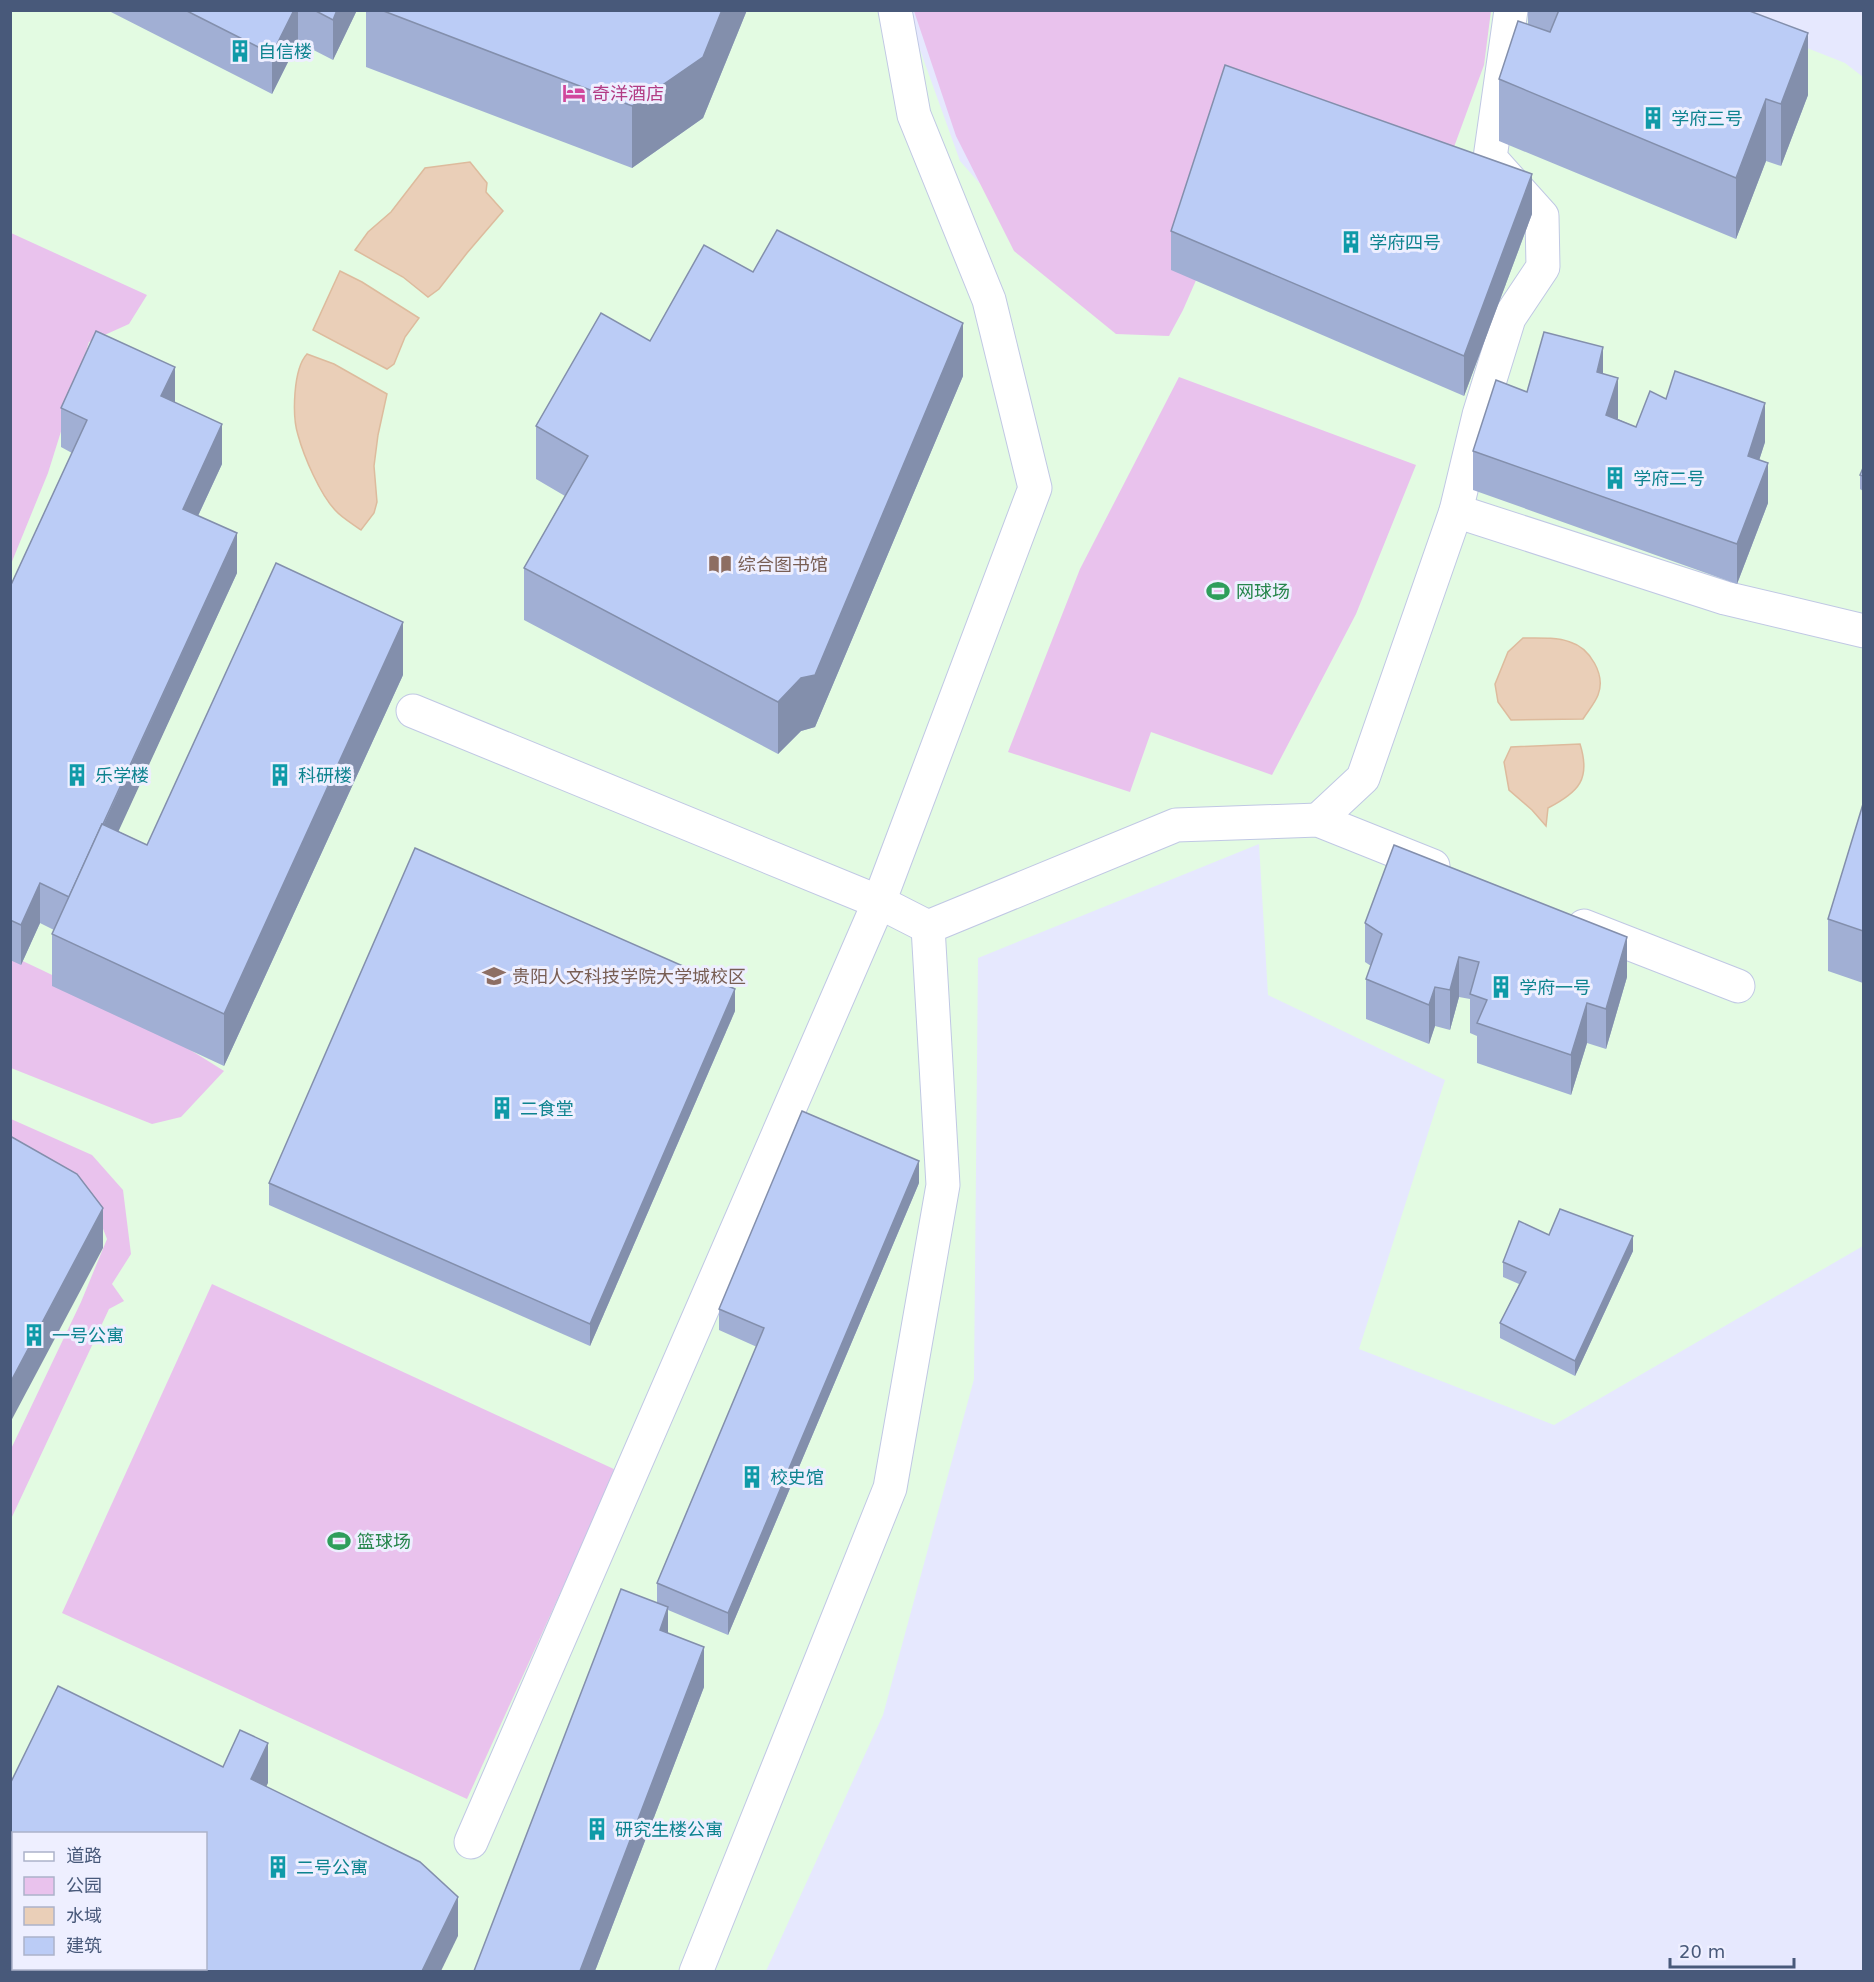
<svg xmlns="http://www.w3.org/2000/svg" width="1874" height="1982" font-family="'DejaVu Sans','Noto Sans SC',sans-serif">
<rect width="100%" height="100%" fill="#e6e8fe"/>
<path fill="#e3fbe2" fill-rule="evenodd" d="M 11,11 L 906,11 L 960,161 L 1037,249 L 1463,11 L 1713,11 L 1845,63 L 1863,77 L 1863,1246 L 1554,1425 L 1359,1349 L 1445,1080 L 1268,995 L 1259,844 L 978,958 L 974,1379 L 883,1715 L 766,1971 L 11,1972 ZM 14,1834 L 206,1834 L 206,1968 L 14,1968 Z"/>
<g fill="#e9c2ed">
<polygon points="914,11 1491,11 1484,65 1454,147 1211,246 1183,310 1169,336 1116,334 1014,251 956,136"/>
<polygon points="11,233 147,295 129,324 89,342 48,473 11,564"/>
<polygon points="1179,377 1416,465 1356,614 1272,775 1151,732 1130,792 1008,752 1080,569"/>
<path d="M 10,955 C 84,989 156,1027 224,1071 L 181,1117 L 152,1124 L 11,1068 Z"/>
<polygon points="11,1119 92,1155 123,1190 131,1254 112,1284 124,1301 109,1309 11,1519 10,1451 81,1302 107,1239 97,1213 11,1162"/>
<polygon points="212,1284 616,1470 467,1799 62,1613"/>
</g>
<g fill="#eacfb8" stroke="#ddbb9d" stroke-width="1.5">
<polygon points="470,162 487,183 486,192 503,211 467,253 439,289 428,297 403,277 355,250 368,232 391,212 425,168"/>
<polygon points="340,271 362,282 419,318 405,337 394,364 387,369 313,330"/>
<path d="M 307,354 L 334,364 L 387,394 L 378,435 L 374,466 L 377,502 L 374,513 L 361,530 C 353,524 342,518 335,510 C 320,494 304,457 298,435 C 292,416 293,369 307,354 Z"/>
<path d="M 1523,638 C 1539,638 1556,637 1570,642 C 1590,648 1606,675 1598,695 C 1595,703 1588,711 1583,719 L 1511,720 L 1498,702 L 1495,684 L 1508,652 Z"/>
<path d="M 1580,744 C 1591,779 1579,792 1548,808 L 1546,826 L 1532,810 L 1509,790 L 1504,762 L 1511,747 Z"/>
</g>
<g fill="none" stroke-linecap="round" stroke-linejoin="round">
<g stroke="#c0c8e4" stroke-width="35">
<g id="minor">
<polyline points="895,10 914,115 989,300 1035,488 879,902 928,927 1176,825 1318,820 1433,866"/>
<polyline points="1456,511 1725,598 1864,631"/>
<polyline points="413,711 879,902 471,1842"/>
<polyline points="1318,820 1363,778 1456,511 1479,415 1509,318 1543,267 1542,216 1490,158 1511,10"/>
<polyline points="1584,926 1738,986"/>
<polyline points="696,1972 890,1488 943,1185 928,927"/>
</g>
</g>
<use href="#minor" stroke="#fff" stroke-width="33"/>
</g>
<g fill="#a1afd4">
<polygon points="107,10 357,10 333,60 298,42 272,94"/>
<polygon points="366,10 747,10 703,118 632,168 366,67"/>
<polygon points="1528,10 1747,10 1808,95 1781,166 1766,161 1736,239 1499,141 1499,79 1528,24"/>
<polygon points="1532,214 1464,396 1171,270 1171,231"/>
<polygon points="753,272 963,376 815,727 801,731 778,754 524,620 524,568 565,496 536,479 536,426 650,341"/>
<polygon points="1603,374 1618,418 1618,419 1636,427 1666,399 1765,442 1759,460 1768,503 1737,584 1473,490 1473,451 1527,392"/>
<polygon points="175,402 222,464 198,516 237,573 118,831 147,845 403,675 224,1066 52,986 52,934 54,930 40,923 21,965 10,960 10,587 72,453 61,447 61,408"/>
<polygon points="1863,432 1863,451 1862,450 1862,436"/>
<polygon points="1863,468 1863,491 1860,489 1860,475"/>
<polygon points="1863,804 1863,983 1828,971 1828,919"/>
<polygon points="1365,923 1627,977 1606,1049 1587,1043 1571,1095 1477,1063 1477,1036 1470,1033 1470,999 1459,997 1450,1030 1435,1026 1429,1044 1366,1019 1366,979 1371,966 1365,962"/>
<polygon points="735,1011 590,1346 269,1205 269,1183"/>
<polygon points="919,1183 728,1635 668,1610 668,1634 704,1687 595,1971 657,1603 657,1583 757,1347 719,1330 719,1309"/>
<polygon points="1549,1235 1633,1251 1575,1376 1500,1338 1500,1323 1519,1284 1503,1277 1503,1262"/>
</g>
<g fill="#838fac">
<polygon points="294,10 298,10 298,42 272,94 272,54"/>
<polygon points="337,10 357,10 333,60 333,20"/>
<polygon points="722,10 747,10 703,118 632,168 632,106"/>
<polygon points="1808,33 1808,95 1781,166 1781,104"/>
<polygon points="1766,99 1766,161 1736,239 1736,178"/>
<polygon points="1532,174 1532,214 1464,396 1464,356"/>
<polygon points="963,323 963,376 815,727 801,731 778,754 778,702"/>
<polygon points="1603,347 1603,386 1597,372"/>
<polygon points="175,367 175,407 161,396"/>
<polygon points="1618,378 1618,418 1606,454 1606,415"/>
<polygon points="1765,403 1765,442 1748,495 1748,456"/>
<polygon points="222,424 222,464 183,548 183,509"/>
<polygon points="1768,463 1768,503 1737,584 1737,544"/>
<polygon points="237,533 237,573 70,937 70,898"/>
<polygon points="403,622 403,675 224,1066 224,1014"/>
<polygon points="40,883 40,923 21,965 21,925"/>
<polygon points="1627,937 1627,977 1606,1049 1606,1009"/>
<polygon points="1459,957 1459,997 1450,1030 1450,990"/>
<polygon points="1435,987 1435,1026 1429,1044 1429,1005"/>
<polygon points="735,989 735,1011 590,1346 590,1324"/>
<polygon points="1587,1003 1587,1043 1571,1095 1571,1055"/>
<polygon points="919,1161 919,1183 728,1635 728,1613"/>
<polygon points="103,1208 103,1248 10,1423 10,1383"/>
<polygon points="1633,1236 1633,1251 1575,1376 1575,1361"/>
<polygon points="668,1607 668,1647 660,1630"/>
<polygon points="704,1647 704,1687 595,1971 580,1971"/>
<polygon points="268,1743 268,1783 251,1818 251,1779"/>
<polygon points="458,1897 458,1936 441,1971 422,1971"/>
</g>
<g fill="#bbccf6" stroke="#838fac" stroke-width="1.5" fill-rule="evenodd">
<polygon points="185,10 294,10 272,54"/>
<polygon points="314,10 337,10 333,20"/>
<polygon points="381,10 722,10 703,57 632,106"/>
<polygon points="1559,10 1747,10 1808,33 1781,104 1766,99 1736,178 1499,79 1518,21 1550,32"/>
<polygon points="1225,65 1532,174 1464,356 1171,231"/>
<polygon points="777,230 963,323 815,675 801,678 778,702 524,568 588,456 536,426 601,313 650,341 704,245 753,272"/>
<polygon points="96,331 175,367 161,396 222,424 183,509 237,533 103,824 102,824 69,897 40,883 21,925 10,920 10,587 87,420 61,408"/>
<polygon points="1544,332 1603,347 1597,372 1618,378 1606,415 1636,427 1650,391 1666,399 1675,371 1765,403 1748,456 1768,463 1737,544 1473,451 1496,380 1527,392"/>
<polygon points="1863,468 1863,476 1860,475"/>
<polygon points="276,563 403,622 224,1014 52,934 102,824 147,845"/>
<polygon points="1863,804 1863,931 1828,919"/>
<polygon points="1394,845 1627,937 1606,1009 1587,1003 1571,1055 1477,1023 1487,1000 1470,994 1479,962 1459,957 1450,990 1435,987 1429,1005 1366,979 1382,934 1365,923"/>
<polygon points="415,848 735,989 590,1324 269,1183"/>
<polygon points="802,1111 919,1161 728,1613 657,1583 764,1328 719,1309"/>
<polygon points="10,1136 77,1174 103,1208 10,1383"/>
<polygon points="1560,1209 1633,1236 1575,1361 1500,1323 1526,1272 1503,1262 1519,1221 1549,1235"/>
<polygon points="621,1589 668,1607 660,1630 704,1647 580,1971 474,1971"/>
<path d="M 58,1686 L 223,1767 L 240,1730 L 268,1743 L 251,1779 L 420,1862 L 458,1897 L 422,1971 L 10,1971 L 10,1784 ZM 14,1833 L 206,1833 L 206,1968 L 14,1968 Z"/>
</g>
<defs>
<g id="building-bare" transform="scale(1.8)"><path d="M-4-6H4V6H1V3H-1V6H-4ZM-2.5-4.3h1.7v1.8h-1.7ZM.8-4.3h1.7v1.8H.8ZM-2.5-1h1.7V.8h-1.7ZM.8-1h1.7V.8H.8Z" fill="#0f9aa8" stroke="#eeefff" stroke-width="2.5" paint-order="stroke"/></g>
<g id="hotel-bare" transform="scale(1.8)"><path d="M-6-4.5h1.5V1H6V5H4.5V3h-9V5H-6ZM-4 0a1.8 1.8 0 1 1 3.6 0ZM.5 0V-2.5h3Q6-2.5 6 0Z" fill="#d1479c" stroke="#eeefff" stroke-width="2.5" paint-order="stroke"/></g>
<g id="library-bare" transform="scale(1.8)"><path d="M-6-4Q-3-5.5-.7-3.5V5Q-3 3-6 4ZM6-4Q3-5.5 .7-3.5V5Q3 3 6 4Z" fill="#8d6e63" stroke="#eeefff" stroke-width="2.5" paint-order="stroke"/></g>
<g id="stadium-bare" transform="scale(1.8)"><path d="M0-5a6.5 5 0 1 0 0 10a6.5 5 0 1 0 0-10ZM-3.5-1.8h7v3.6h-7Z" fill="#2e9e5b" stroke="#eeefff" stroke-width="2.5" paint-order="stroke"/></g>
<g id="university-bare" transform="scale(1.8)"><path d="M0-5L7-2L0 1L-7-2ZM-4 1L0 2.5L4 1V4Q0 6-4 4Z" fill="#8d6e63" stroke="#eeefff" stroke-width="2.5" paint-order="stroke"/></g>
</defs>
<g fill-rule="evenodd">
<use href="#building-bare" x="240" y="51"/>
<use href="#hotel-bare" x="574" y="93"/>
<use href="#building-bare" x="1653" y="118"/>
<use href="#building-bare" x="1351" y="242"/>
<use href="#building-bare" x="1615" y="478"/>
<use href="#library-bare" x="720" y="564"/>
<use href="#stadium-bare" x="1218" y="591"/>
<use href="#building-bare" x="77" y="775"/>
<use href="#building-bare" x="280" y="775"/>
<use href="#university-bare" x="494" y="976"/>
<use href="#building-bare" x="1501" y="987"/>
<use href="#building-bare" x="502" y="1108"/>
<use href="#building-bare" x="34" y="1335"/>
<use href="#building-bare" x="752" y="1477"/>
<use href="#stadium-bare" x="339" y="1541"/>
<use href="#building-bare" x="597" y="1829"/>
<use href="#building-bare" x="278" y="1867"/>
</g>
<g text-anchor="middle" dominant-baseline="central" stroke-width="6" stroke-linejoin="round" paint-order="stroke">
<g font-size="18" fill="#0d838f" stroke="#eeefff" text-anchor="start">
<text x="258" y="51">自信楼</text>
<text x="1671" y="118">学府三号</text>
<text x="1369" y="242">学府四号</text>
<text x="1633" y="478">学府二号</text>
<text x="95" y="775">乐学楼</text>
<text x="298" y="775">科研楼</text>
<text x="1519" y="987">学府一号</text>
<text x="520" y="1108">二食堂</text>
<text x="52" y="1335">一号公寓</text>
<text x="770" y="1477">校史馆</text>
<text x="615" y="1829">研究生楼公寓</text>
<text x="296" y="1867">二号公寓</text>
</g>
<g font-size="18" fill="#b23c85" stroke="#eeefff" text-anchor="start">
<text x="592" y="93">奇洋酒店</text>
</g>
<g font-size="18" fill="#785e54" stroke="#eeefff" text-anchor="start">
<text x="738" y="564">综合图书馆</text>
<text x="512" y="976">贵阳人文科技学院大学城校区</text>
</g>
<g font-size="18" fill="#27864d" stroke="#eeefff" text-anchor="start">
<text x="1236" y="591">网球场</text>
<text x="357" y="1541">篮球场</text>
</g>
</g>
<rect width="1874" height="1982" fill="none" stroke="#48597a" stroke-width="24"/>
<rect x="12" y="1832" width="195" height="138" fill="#eeefff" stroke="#acb3ca" stroke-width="1.5"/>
<rect x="24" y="1852" width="30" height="9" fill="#ffffff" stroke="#acb3ca" stroke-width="1.5"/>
<text x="66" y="1862" font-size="18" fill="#48597a">道路</text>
<rect x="24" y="1877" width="30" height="18" fill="#e9c2ed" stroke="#acb3ca" stroke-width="1.5"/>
<text x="66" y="1892" font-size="18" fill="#48597a">公园</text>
<rect x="24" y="1907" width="30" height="18" fill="#eacfb8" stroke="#acb3ca" stroke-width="1.5"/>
<text x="66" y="1922" font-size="18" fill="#48597a">水域</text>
<rect x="24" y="1937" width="30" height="18" fill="#bbccf6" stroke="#acb3ca" stroke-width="1.5"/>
<text x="66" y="1952" font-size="18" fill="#48597a">建筑</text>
<path d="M1670 1958v9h124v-9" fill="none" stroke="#48597a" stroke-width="3"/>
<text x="1679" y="1958" font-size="18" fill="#48597a" stroke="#eeefff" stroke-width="4.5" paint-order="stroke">20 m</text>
</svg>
